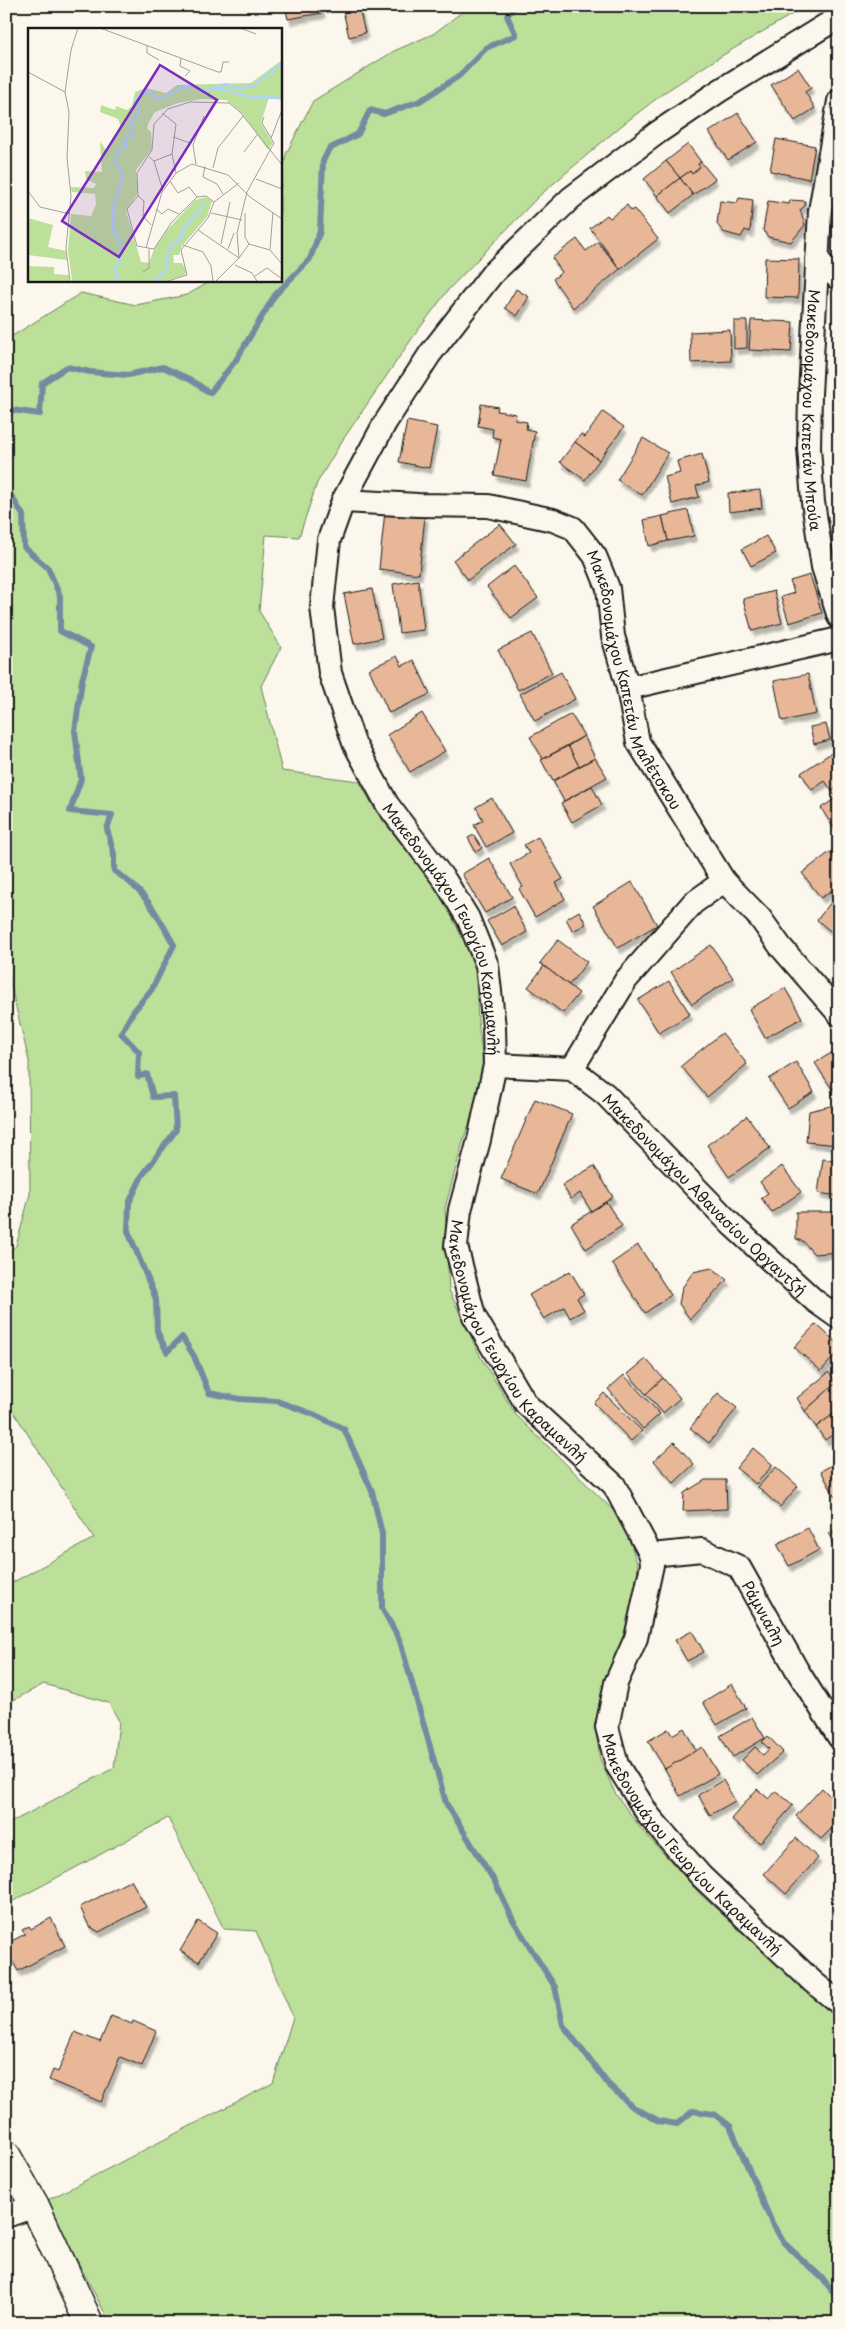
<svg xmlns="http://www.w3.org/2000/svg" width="845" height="2329" font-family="'Playpen Sans',sans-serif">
<defs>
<filter id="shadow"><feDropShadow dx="3" dy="5.5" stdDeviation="1" flood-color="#0004"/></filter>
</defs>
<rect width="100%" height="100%" fill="#fbf7ec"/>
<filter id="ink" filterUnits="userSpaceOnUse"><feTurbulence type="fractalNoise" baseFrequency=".02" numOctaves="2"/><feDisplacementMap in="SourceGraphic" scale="10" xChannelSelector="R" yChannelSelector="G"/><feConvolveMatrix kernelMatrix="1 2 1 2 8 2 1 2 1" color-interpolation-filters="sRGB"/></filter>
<g filter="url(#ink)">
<polygon fill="#bce09a" stroke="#6c7e5b" points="470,6 806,6 718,58 665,92 621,126 539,196 449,289 413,337 342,441 317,483 299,537 266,535 259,611 281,647 261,686 282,771 359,781 377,813 438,890 475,962 478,1020 485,1079 464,1138 445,1208 449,1290 481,1358 516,1415 623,1520 638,1566 634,1607 621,1648 603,1686 595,1724 600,1759 615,1793 641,1829 676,1867 701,1895 839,2020 839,2323 110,2323 46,2201 273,2083 293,2017 256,1931 224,1929 168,1818 6,1905 6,1825 114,1768 119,1721 109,1703 44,1684 6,1704 6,1586 94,1538 6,1400 6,1254 16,1246 30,1194 29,1061 6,966 6,340 81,293 136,305 187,295 213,280 280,280 280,191 286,154 313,101 394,51 433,34"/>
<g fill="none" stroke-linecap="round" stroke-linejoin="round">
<g stroke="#758aa1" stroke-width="6">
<polyline points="6,415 12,410 40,414 42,383 67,367 90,372 128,375 163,367 191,380 210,393 236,360 275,295 310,259 320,231 323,161 329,149 358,134 370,110 384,114 420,101 459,76 486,48 516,35 507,16 515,6"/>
<path d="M 6,498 L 12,497 L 23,515 L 24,547 L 48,568 L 60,596 L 60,631 L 91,647 L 82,680 L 75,731 L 81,779 L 70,811 L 112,815 L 107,829 L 114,854 L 114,871 C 145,890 157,914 174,945 L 152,989 L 133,1012 L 121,1033 L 139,1052 L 138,1077 L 147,1074 L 153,1097 L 174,1096 L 176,1130 L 142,1176 L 129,1203 L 128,1231 L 156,1299 L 157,1331 L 167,1352 L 182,1337 L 194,1356 L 209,1393 L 240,1399 L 277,1401 L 313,1414 L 344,1429 L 372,1491 L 382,1534 L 382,1608 L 400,1641 L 446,1803 L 495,1882 L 513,1920 L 555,1987 L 563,2025 L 608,2084 L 633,2107 L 659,2121 L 677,2124 L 693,2111 L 714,2114 L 730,2126 L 772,2223 L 784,2243 L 824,2280 L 839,2300"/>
</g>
</g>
<g fill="#e7b798" stroke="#1c1c1c" filter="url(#shadow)">
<polygon points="285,6 321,6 322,13 288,19"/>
<polygon points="359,7 365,33 349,37 343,11"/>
<polygon points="798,68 811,88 805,92 815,108 795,121 771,85"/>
<polygon points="738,113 757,142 728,160 709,132"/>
<polygon points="776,139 815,146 809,179 770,171"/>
<polygon points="688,144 701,162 698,164 700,167 692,174 690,171 680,178 666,161"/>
<polygon points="666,161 680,178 657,196 644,179"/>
<polygon points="701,162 715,179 693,195 680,178 690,171 692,174 700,167 698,164"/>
<polygon points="680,178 693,195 670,213 657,196"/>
<polygon points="739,198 753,200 750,232 745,230 741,237 723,232 717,224 720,201 737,203"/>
<polygon points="790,200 805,201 805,206 800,210 805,225 791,242 768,237 763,230 768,201 789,204"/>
<polygon points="627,205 631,211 634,209 658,239 620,269 590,228 607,215 610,218"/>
<polygon points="577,239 586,251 598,242 620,269 573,308 553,279 562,272 552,258"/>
<polygon points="765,258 799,259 798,298 764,297"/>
<polygon points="516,289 529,297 517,316 505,308"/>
<polygon points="751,320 793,322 791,352 749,350"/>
<polygon points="734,321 747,321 747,348 734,349"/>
<polygon points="730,330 731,361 691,363 690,332"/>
<polygon points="481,404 498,407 497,411 516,414 515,420 527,422 526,429 535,431 526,481 494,475 501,439 492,437 493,429 478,426"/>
<polygon points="603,412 624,427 599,460 575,442 581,434 585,437"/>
<polygon points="407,421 437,427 429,468 399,462"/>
<polygon points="643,438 668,453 642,495 617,480"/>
<polygon points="575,442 599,460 585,480 560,462"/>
<polygon points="702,454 709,482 696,486 699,497 672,504 665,477 680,473 677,461"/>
<polygon points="760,490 762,508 729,512 728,493"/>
<polygon points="688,510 694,536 668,541 662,516"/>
<polygon points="385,511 425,516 419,574 379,569"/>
<polygon points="662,516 668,541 649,546 644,520"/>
<polygon points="500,524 516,544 468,580 453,560"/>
<polygon points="766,536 776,553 751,566 742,549"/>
<polygon points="514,566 538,598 511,618 487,587"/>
<polygon points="810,575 822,613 789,623 781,597 794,593 790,581"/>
<polygon points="418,580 424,630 399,633 393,584"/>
<polygon points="372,589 382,638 354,644 344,594"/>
<polygon points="774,591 782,623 752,631 743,599"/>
<polygon points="532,633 552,673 518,690 498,650"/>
<polygon points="397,656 402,666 414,660 430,694 389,713 369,669"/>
<polygon points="561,672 575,699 535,721 520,694"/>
<polygon points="808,674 816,714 782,721 774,681"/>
<polygon points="422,713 445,751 410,772 387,735"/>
<polygon points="571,714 584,736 543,759 530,737"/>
<polygon points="826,724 830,740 814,744 810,727"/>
<polygon points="584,736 595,758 579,766 568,746"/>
<polygon points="568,746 579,766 553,781 541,760"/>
<polygon points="831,753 839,764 839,787 832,791 825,781 812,790 801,773"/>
<polygon points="595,758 607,777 564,801 553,781"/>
<polygon points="592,786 602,805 572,822 561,803"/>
<polygon points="839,787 839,823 833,827 821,808 836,798 832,791"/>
<polygon points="492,798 512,833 486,847 474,825 483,820 476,807"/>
<polygon points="474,835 482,848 476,852 468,838"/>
<polygon points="538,837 563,879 556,883 565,899 535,917 519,889 523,887 510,864 529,853 524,845"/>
<polygon points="830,852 839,864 839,885 821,898 802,873"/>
<polygon points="489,858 512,897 485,913 462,874"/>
<polygon points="632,882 657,925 618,948 593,906"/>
<polygon points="839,892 839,930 835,935 817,920"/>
<polygon points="513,906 527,932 502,946 487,921"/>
<polygon points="579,911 586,924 573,931 566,919"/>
<polygon points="558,940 587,962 569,985 540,963"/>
<polygon points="711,945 733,978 692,1004 671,972"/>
<polygon points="544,966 579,993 563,1013 528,987"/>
<polygon points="669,981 690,1014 659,1033 638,1000"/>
<polygon points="785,988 802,1018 765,1038 749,1009"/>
<polygon points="722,1033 747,1064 707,1097 681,1066"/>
<polygon points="836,1050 839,1054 839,1085 832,1089 815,1063"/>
<polygon points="796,1062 814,1092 788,1108 769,1079"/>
<polygon points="535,1099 572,1114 538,1194 501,1179"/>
<polygon points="839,1104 839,1145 806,1142 809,1111"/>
<polygon points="747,1116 770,1148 729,1177 707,1145"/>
<polygon points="823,1159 839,1162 839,1196 818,1193"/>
<polygon points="594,1166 613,1197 591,1211 580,1193 571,1199 562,1185"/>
<polygon points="782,1166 801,1192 772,1212 761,1198 768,1193 760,1182"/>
<polygon points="606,1202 622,1226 586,1249 571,1224"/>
<polygon points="796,1212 839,1212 839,1252 814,1254 803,1241 796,1239"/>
<polygon points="638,1245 671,1295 645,1313 612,1263"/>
<polygon points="712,1268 727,1280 690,1319 679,1304 682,1288 693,1272"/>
<polygon points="570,1271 584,1294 577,1298 584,1310 570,1318 564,1307 544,1319 529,1295"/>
<polygon points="816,1324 839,1345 839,1351 821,1371 794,1347"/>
<polygon points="646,1359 663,1378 646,1394 628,1374"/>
<polygon points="829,1372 836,1383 805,1411 797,1398"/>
<polygon points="624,1375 660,1414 643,1429 608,1389"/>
<polygon points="663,1378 680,1398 663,1413 646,1394"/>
<polygon points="836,1383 839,1387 839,1410 816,1427 805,1411"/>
<polygon points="604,1393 642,1431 631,1441 594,1403"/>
<polygon points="718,1393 737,1408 709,1443 690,1428"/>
<polygon points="839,1410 839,1430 825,1440 816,1427"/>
<polygon points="674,1442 694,1464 674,1483 654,1461"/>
<polygon points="753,1448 773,1465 756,1484 736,1468"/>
<polygon points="839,1461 839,1499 837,1500 821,1471"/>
<polygon points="776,1467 798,1486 780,1507 758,1487"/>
<polygon points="705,1480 726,1480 727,1509 683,1511 684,1493"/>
<polygon points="808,1528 819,1550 789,1566 777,1544"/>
<polygon points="839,1529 839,1560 838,1561 829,1533"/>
<polygon points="692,1631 704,1652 687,1661 675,1640"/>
<polygon points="732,1684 746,1708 717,1725 703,1702"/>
<polygon points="752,1717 765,1738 733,1757 720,1736"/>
<polygon points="684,1728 696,1751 665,1769 648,1741 668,1729 672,1735"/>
<polygon points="768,1736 783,1752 757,1775 742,1760 755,1747 763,1755 769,1749 762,1742"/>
<polygon points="702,1747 718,1774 680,1796 665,1769"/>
<polygon points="723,1780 735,1801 710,1815 698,1795"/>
<polygon points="822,1788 834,1800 839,1795 839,1821 821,1839 796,1816"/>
<polygon points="757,1789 769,1799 776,1791 793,1805 760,1843 731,1819"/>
<polygon points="796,1838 818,1858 786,1894 764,1874"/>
<polygon points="131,1880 146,1907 99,1932 89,1926 80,1907"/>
<polygon points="51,1918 65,1946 18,1971 6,1949 6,1944 25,1934 22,1930 29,1926 31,1929"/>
<polygon points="198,1921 217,1933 199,1962 180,1951"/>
<polygon points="111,2016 132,2024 133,2021 156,2031 142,2066 120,2057 101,2102 49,2080 53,2070 58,2072 75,2032 100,2042"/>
</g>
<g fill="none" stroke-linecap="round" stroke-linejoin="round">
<g stroke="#1c1c1c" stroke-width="26">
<g id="street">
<path id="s1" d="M 839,17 L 719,91 L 657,133 L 571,198 L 492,274 L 430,354 L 385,423 L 343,501 L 329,540 L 322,607 L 330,673 L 354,743 L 387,804 L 446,882 L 468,918 L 487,965 L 494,1027 L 495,1065 L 479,1140 L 460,1210 L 456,1246 L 474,1316 L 526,1404 L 614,1485 L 651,1555 L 652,1565 L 636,1638 L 616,1683 L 607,1727 L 617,1765 L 649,1816 L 701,1876 L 813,1982 L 839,2003"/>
<path id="s2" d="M 839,101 L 820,211 L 810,394 L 809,448 L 813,502 L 823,567 L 839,617"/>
<polyline points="817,260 839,279"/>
<path id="s3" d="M 343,501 L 418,505 L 488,506 L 553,520 L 573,528 L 595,556 L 608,588 L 613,636 L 628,688 L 638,742 L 724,881 L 760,918 L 780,946 L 839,1014"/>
<polyline points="628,688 839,639"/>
<path id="s4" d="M 495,1065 L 572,1069 L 605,1094 L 733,1226 L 815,1301 L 839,1318"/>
<polyline points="572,1069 626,980 693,903 724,881"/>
<path id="s5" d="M 651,1555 L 702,1550 L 739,1567 L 797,1670 L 839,1737"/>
<polyline points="6,2216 35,2206"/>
</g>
</g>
<g stroke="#1c1c1c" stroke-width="31">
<polyline id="secondary" points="6,2155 35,2206 89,2323"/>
</g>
<use href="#street" stroke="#fbf7ec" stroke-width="22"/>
<use href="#secondary" stroke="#fbf7ec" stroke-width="28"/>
</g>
</g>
<g text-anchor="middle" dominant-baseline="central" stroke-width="4" stroke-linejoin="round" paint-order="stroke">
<g font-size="15" fill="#1c1c1c" stroke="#fbf7ec">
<text stroke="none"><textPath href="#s2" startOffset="311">Μακεδονομάχου Καπετάν Μπούα</textPath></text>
<text stroke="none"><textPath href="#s3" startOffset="400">Μακεδονομάχου Καπετάν Μαλέτσκου</textPath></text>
<text stroke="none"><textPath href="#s1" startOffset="1165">Μακεδονομάχου Γεωργίου Καραμανλή</textPath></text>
<text stroke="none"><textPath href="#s4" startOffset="260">Μακεδονομάχου Αθανασίου Οργαντζή</textPath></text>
<text stroke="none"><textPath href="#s1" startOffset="1615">Μακεδονομάχου Γεωργίου Καραμανλή</textPath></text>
<text stroke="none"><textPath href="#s5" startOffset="144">Ράμνιαλη</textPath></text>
<text stroke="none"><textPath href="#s1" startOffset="2200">Μακεδονομάχου Γεωργίου Καραμανλή</textPath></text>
</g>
</g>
<g transform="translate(28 28)">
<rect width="254" height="254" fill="#fbf7ec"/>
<path d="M 254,32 L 254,72 L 241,69 L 233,95 L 245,115 L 240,122 L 213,84 L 198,72 L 173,71 L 150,75 L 127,84 L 121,94 L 119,100 L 123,104 L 124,121 L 108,142 L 110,165 L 98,183 L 113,234 L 121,235 L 126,221 L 139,202 L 167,172 L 178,169 L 184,173 L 179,189 L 154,218 L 151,227 L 145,227 L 146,235 L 154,235 L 158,242 L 157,247 L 138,253 L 44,253 L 40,222 L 43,186 L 63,188 L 68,177 L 67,166 L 44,164 L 42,159 L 66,160 L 68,156 L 58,151 L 57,143 L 74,144 L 72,113 L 77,121 L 81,121 L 93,99 L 90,91 L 72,84 L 73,77 L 87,82 L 88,78 L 99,82 L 104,78 L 107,64 L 118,60 L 138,65 L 149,57 L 223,55 ZM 0,190 L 25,197 L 20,219 L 38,223 L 39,232 L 0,227 ZM 0,238 L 26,239 L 26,246 L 41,247 L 41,253 L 0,253 Z" fill="#bce09a"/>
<path fill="none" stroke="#b0d4f9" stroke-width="2.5" d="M 187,62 L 196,61 L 221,69 L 254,70M 90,253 L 87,240 L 92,233 L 92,210 L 86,205 L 85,196 L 86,177 L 95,147 L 87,133 L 90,123 L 98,118 L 97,111 L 104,107 L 103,94 L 111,84 L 109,68 L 121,64 L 130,72 L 152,60 L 171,58 L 175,63 L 198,56 L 212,60 L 225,58 L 254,36M 127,253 L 137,243 L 141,221 L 154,208 L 153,204 L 177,175"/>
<path fill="none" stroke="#a29f99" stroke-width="1" d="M 72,0 L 190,44 L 193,44 L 195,34 L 201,34M 212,0 L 228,6M 119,18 L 119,25 L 131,32M 153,31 L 152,38 L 162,43 L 157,48M 0,44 L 37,64M 134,85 L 148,96 L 144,126 L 148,145M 145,109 L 162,115M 243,110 L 254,82M 162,115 L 187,73M 216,124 L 229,107M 121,129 L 126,133 L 135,163M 126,133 L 144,126M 168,136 L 165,117 L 176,88M 177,138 L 175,149 L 189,156 L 195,166M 185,140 L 190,120 L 215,88M 228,151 L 254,161M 142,153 L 150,165 L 161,159 L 169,169M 0,163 L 12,179 L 42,186M 219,164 L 246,115 L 234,95 L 236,89M 110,168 L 116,173 L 115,188 L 123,197M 186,174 L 178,168 L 169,169 L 143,195 L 126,221 L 109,218 L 99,181 L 110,168 L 109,145 L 124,122 L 126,96 L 140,81 L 162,74 L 201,75 L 212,84 L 254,137M 128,181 L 134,186 L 140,181 L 151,186M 183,185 L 214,192M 217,185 L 217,209 L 221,216M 170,202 L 211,230 L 221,216M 193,216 L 202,174M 221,216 L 242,222 L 254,236M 155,217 L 175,224 L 183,238 L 185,253M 118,220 L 134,164 L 148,145 L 164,136 L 200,147 L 222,169 L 254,191M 200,221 L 206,205M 242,221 L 245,184M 207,237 L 224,245 L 229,253M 115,244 L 121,240 L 121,221M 227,248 L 239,240 L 254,251M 42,253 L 38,220 L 43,168 L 39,130 L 41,84 L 37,64 L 43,22 L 50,0M 140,253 L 159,247 L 153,222 L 180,190 L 186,174 L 211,155M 188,253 L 211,230 L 209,205 L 219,164"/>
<path fill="#7b2cbf" fill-opacity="0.15" stroke="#7b2cbf" stroke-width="2.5" d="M 132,37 L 189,72 L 91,229 L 34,193 Z"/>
<rect width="254" height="254" fill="none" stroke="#1c1c1c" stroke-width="2.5"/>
</g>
<rect width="845" height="2329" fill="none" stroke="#fbf7ec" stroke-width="25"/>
<rect x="12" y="12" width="820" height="2304" fill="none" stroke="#1c1c1c" stroke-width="2" filter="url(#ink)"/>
</svg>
